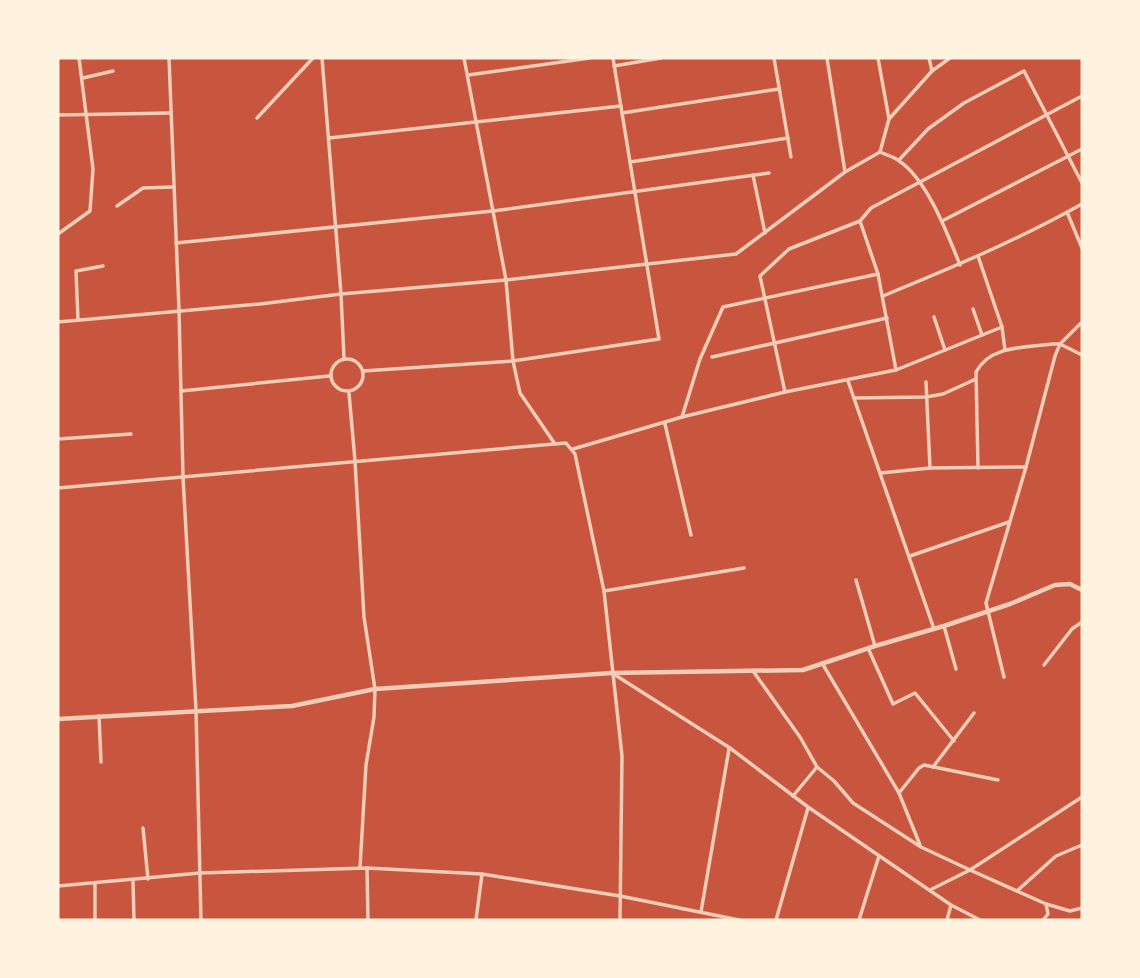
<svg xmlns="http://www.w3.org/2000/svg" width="1140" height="978" font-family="'Archivo Narrow',sans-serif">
<rect width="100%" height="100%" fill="#c8553d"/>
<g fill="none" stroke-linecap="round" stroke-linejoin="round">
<g stroke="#f1ccb7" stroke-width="3.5">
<polyline points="169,58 179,310 183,477 196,710 201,920"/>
<polyline points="322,58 341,294 344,358"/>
<polyline points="464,58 506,280 513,361 520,393 555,444 566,443 575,454 604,591 622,756 620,920"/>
<polyline points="774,58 791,157"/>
<polyline points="827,58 845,172"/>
<polyline points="878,58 889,119"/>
<polyline points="929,58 932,71"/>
<polyline points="614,66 661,58"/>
<polyline points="468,75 590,58"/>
<polyline points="83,78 113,71"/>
<polyline points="622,113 779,89"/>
<polyline points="58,115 171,113"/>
<polyline points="257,118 313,58"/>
<polyline points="329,138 621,106"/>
<path d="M 880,152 C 886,155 894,157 899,161 C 927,179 948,235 960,265"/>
<polyline points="899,160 928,129 964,103 1024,71 1082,183"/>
<polyline points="630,162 788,138"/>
<polyline points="753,175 765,233"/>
<polyline points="117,206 143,188 174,187"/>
<polyline points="1067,212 1082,248"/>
<polyline points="860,221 878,274 896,370"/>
<polyline points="942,221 1082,149"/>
<polyline points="58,234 90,211 93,169 79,58"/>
<polyline points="176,243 493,211 769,173"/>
<polyline points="978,256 1002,327 1005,350"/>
<path d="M 883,296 C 951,268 1018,240 1082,204"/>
<polyline points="973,309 982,335"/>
<polyline points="934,317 945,350"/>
<polyline points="78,320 76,271 103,266"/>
<polyline points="58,322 260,304 341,294 506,280 736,254 845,172 880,152 889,119 932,71 950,58"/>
<polyline points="712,357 887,318"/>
<circle cx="347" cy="375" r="16"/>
<polyline points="363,371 513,361 659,339 613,58"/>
<polyline points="848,381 934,629"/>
<polyline points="926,382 930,468"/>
<polyline points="181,391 329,376"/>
<polyline points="785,392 760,276 789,249 860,221 871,208 1082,96"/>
<polyline points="349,393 355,461 364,617 375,689 374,717 366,765 360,868"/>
<polyline points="854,398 926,397 943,394 976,379"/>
<polyline points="682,417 700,359 723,307 878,274"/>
<polyline points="665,424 691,535"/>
<polyline points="58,439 131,434"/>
<polyline points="573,449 682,417 785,392 896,370 1002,327"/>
<path d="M 978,468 L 976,372 C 990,345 1025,348 1052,344 L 1060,344 L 1082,355"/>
<polyline points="881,473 930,468 1026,467"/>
<polyline points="58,488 554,444"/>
<polyline points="910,556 1009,522"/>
<polyline points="856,580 875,646"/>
<polyline points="604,591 744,568"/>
<polyline points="944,626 956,669"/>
<polyline points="868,648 893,704 915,693 954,741"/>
<polyline points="822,663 899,793 920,845"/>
<polyline points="1044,665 1072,629 1082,622"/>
<polyline points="753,671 800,737 817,767 834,781 853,803 921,847 970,870 1046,904 1070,911 1082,908"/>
<polyline points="612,673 730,748 808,807 951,905 980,920"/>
<polyline points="1004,677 986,603 1026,467 1055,356 1060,344 1082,322"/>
<polyline points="99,716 101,762"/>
<polyline points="933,767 974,713"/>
<polyline points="899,793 919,768 924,765 998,780"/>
<polyline points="793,796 817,767"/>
<polyline points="143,828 148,879"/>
<polyline points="367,868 368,920"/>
<polyline points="133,881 134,920"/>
<polyline points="95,884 95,920"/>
<polyline points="58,886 200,873 367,868 482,874 620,896 739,920"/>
<polyline points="932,889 970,870 1082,797"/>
<polyline points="1017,891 1056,856 1082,845"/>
<polyline points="701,912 729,749"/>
<polyline points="476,920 482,874"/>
<polyline points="776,920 808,808"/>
<polyline points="859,920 879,856"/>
<polyline points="947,920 951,905"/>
<polyline points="1043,920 1048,914 1046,904"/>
</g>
<polyline stroke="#f1ccb7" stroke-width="4.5" points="58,719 292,706 375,689 612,673 803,670 875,646 944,626 1010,604 1055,585 1070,584 1082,590"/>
</g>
<rect width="1140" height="978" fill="none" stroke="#fff3e0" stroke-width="119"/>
</svg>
